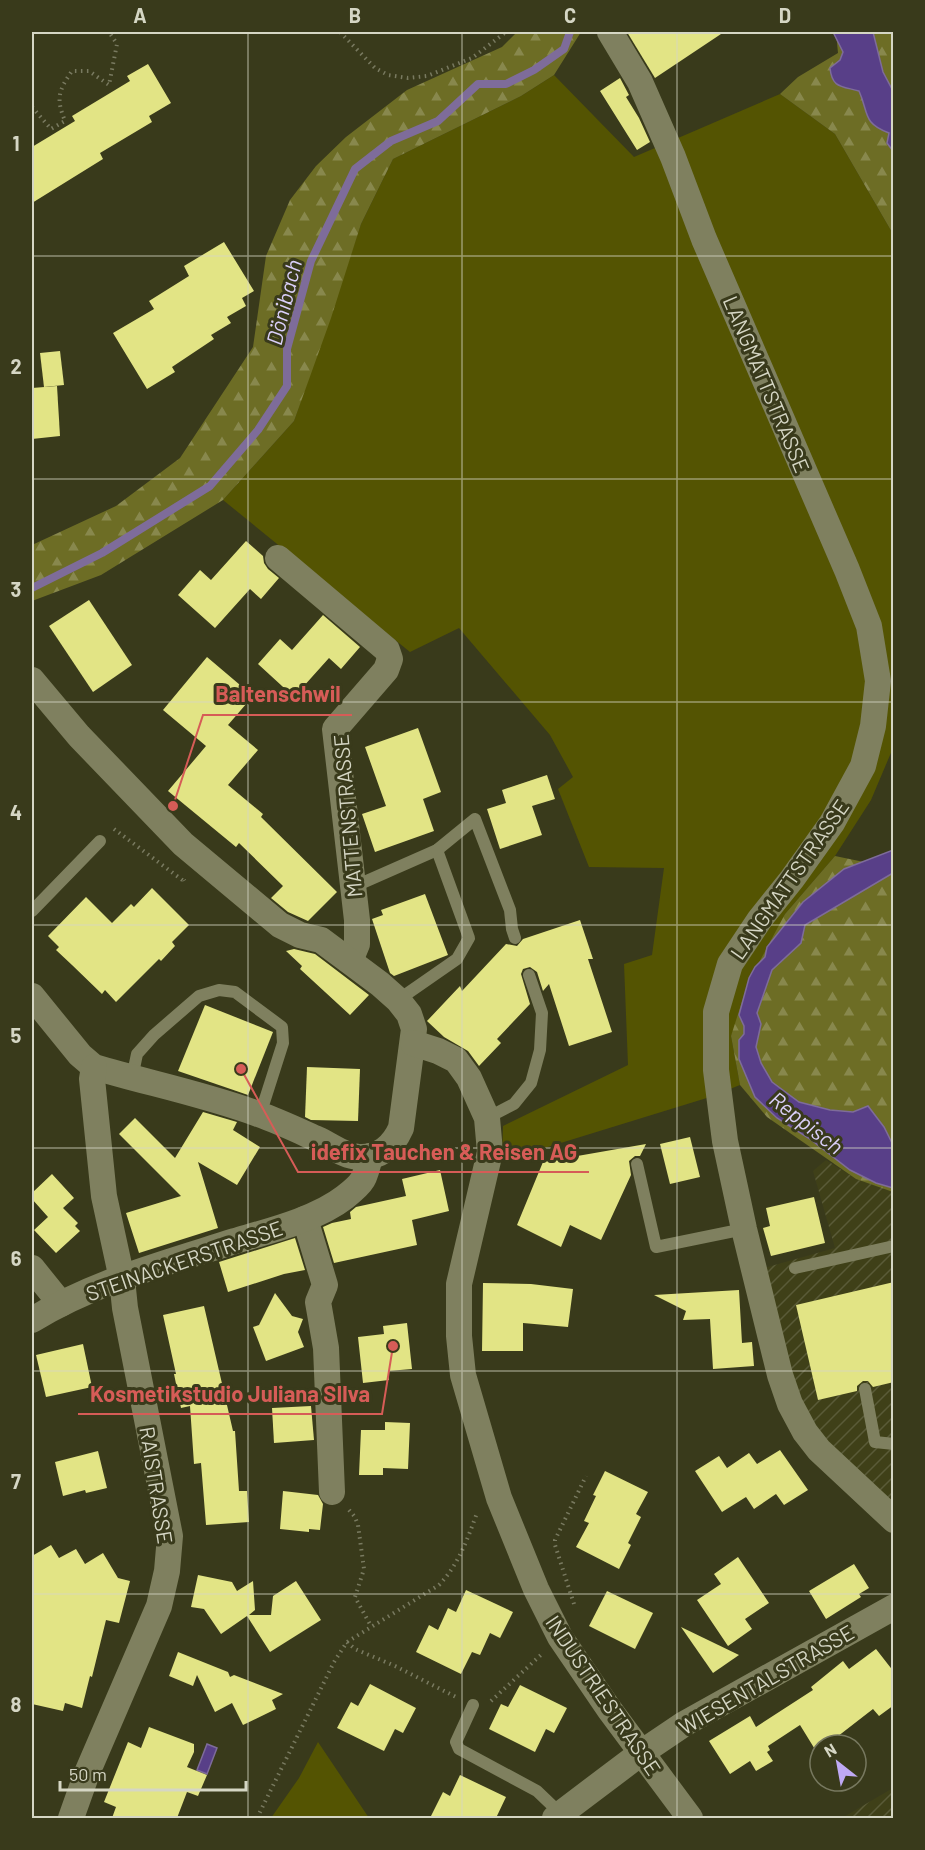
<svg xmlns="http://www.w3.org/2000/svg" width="925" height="1850" font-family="Barlow,sans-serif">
<defs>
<pattern id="industrial-furrows" width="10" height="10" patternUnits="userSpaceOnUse" patternTransform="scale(1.5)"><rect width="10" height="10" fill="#3f4018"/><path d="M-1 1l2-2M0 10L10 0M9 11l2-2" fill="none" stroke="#5a5b38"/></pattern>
<pattern id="forest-firs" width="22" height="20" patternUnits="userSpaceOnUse" patternTransform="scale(1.5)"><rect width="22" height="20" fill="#6d6d25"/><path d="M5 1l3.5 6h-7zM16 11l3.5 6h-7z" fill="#88884d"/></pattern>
</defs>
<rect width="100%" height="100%" fill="#393a1b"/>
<g fill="url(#industrial-furrows)">
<polygon points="826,1160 856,1179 893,1192 893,1504 824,1444 802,1409 789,1369 764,1268 835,1248 813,1171"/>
<polygon points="893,1788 893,1818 842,1818"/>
</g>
<g fill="#545402">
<polygon points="554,75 634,157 780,94 835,134 893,234 893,748 871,800 835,856 785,914 731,1036 740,1085 710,1097 502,1161 503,1126 628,1065 624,964 652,955 664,868 589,867 558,789 573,777 550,735 459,628 410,652 223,500 294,421 361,224 393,159 521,96"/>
<polygon points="318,1742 369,1818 271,1818 299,1778"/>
</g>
<g fill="url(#forest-firs)">
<polygon points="517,32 581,32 554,75 521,96 393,159 361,224 331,318 294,421 223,500 101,575 32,601 32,545 116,506 180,458 253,347 266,256 290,200 316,166 346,137 407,90 502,47"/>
<polygon points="836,32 893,32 893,234 835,134 780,94 798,77 838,53"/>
<polygon points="835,856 893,868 893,1192 856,1179 767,1117 740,1085 731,1036 748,983 785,914"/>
</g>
<g fill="#583f88" stroke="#7e6c9a" stroke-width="1.5">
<path d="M 833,32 L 873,32 L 883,72 L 893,91 L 893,151 L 887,143 L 889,133 C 862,123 869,113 859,91 C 841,86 832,88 830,68 L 840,60 L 843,52 Z"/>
<polygon points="893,850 893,873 805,925 801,943 772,970 757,1013 761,1024 756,1047 761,1063 772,1082 799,1102 830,1110 853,1112 868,1106 884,1127 893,1145 893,1188 876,1183 850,1170 810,1139 777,1118 755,1097 739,1059 739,1040 744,1034 744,1026 739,1015 749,978 755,967 765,957 767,947 803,902 844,869"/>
<polygon points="207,1744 217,1748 207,1774 197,1770"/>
</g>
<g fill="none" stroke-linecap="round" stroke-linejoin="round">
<polyline stroke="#7e6c9a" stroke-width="8" points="32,588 102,553 210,486 258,430 287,386 287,349 311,261 355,169 391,141 438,121 478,84 506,84 534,70 564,49 570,32"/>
</g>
<g fill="#e2e485">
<polygon points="627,32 724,32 655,78"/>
<polygon points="148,64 171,103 149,116 152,122 100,153 103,159 32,203 32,147 75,121 72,116 130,81 127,76"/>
<polygon points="620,78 629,95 626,97 639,118 650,142 637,150 600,91"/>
<polygon points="224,242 254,291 242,298 246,306 227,317 231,323 211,335 214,339 172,367 175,372 147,389 113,333 154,309 149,301 189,276 184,266"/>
<polygon points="60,351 64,385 44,387 40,353"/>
<polygon points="57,386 60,436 32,439 32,388"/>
<polygon points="246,541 263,556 264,563 268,569 279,578 261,599 250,589 215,628 178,595 200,570 211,580"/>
<polygon points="89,600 132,665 93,692 49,626"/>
<polygon points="323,615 360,647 341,669 329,658 294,697 258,664 280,639 292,650"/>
<polygon points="207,657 253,696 228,725 258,750 228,785 263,814 261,817 337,892 308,921 288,912 271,898 283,886 239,843 236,847 168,791 206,746 163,710"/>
<polygon points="418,728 441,792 423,799 434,831 375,852 362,814 386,806 365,747"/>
<polygon points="547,775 555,799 532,806 542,835 500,849 487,809 506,803 502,790"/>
<polygon points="152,888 189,925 172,942 175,946 161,961 159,959 116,1002 105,990 102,994 72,965 56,950 59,947 48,936 86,897 112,923 131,904 134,907"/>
<polygon points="425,894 448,955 394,976 390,973 372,919 383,915 381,910"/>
<polygon points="580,920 593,959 588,959 612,1032 569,1046 549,984 543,991 537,972 530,967 523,969 521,974 530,1004 497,1039 501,1043 479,1066 468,1051 444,1037 427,1021 460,986 462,991 506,944 517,946 523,939"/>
<polygon points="294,949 315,954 369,995 350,1015 300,969 302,966 286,951"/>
<polygon points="205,1005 273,1032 248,1095 178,1071"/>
<polygon points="307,1067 360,1069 358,1121 311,1120 305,1117"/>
<polygon points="203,1112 237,1122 233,1130 260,1147 237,1185 198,1162 218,1228 139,1253 126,1213 181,1196 119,1134 135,1118 175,1158"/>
<polygon points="690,1137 700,1177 670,1184 660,1144"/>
<polygon points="646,1144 640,1156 635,1156 629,1161 631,1175 601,1240 570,1225 561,1247 517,1225 543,1162"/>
<polygon points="440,1170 449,1211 412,1220 417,1245 334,1263 323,1227 332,1223 351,1219 350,1212 356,1207 406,1196 402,1179"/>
<polygon points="52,1174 74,1198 63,1208 78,1223 75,1226 80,1231 56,1253 34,1230 48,1217 32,1199 32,1193"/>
<polygon points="814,1197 825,1243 771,1256 763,1228 770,1226 766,1208"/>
<polygon points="295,1238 305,1270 284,1274 228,1292 219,1262"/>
<polygon points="894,1282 894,1382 873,1387 868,1381 863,1381 857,1386 857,1391 818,1400 796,1305"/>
<polygon points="483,1283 531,1284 573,1289 568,1327 523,1323 523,1351 482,1351"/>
<polygon points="739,1290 742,1343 752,1342 754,1366 713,1369 710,1319 683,1320 686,1311 654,1295"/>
<polygon points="275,1293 292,1316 303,1319 298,1332 304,1347 266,1361 253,1327 259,1325"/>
<polygon points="204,1306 233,1431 235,1431 239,1491 247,1491 249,1522 206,1525 201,1463 194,1464 190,1406 181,1408 174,1374 176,1374 163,1315"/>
<polygon points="407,1323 412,1369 388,1371 389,1380 363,1383 358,1337 384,1334 383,1326"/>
<polygon points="83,1344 92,1387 46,1397 36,1355"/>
<polygon points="311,1406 314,1440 274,1443 272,1408"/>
<polygon points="385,1422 410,1423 408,1469 383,1468 383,1475 359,1475 361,1430 385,1430"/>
<polygon points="780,1450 808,1490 784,1505 776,1494 754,1509 746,1497 722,1512 695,1471 719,1456 727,1468 749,1453 757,1464"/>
<polygon points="98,1451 107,1488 86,1493 85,1490 63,1496 55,1462"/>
<polygon points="605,1471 648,1492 636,1514 641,1517 628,1543 631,1545 619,1569 576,1547 589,1523 584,1521 596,1496 593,1495"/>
<polygon points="283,1491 318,1495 323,1504 320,1530 309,1529 309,1532 280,1529"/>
<polygon points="51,1545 59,1558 76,1549 85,1564 103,1553 118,1578 130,1581 119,1623 106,1620 92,1677 90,1676 82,1708 65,1703 63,1711 32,1704 32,1556"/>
<polygon points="738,1557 769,1603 745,1619 752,1629 728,1646 697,1600 721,1584 714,1574"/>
<polygon points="854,1564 869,1588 859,1594 861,1597 826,1619 809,1591"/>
<polygon points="198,1575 232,1582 237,1591 253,1581 255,1610 249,1615 271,1615 273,1596 296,1581 321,1620 270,1652 247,1616 221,1634 204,1609 191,1607"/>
<polygon points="466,1590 513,1612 500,1638 490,1633 480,1655 472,1652 461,1674 416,1652 429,1625 438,1630 448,1608 456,1612"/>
<polygon points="607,1591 653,1613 635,1649 589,1626"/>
<polygon points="681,1627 739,1655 713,1673"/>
<polygon points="876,1649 894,1672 894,1705 879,1716 873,1709 833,1740 825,1745 820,1745 820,1748 816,1751 800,1725 768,1746 770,1750 767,1752 773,1761 756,1771 750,1761 730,1774 709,1741 750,1716 756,1727 813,1690 811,1687 843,1661 849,1669"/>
<polygon points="178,1652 228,1672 230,1677 234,1675 283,1694 272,1700 276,1709 243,1725 232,1703 215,1712 197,1675 193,1686 169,1676"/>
<polygon points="370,1684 416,1708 403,1733 395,1729 384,1751 337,1728 351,1702 358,1706"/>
<polygon points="520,1685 567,1708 554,1733 546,1729 535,1752 489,1729 501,1704 508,1707"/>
<polygon points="149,1727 194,1744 194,1752 187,1767 207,1775 198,1796 187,1792 177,1818 112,1818 116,1807 104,1802 128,1742 141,1748"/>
<polygon points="460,1775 506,1797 496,1818 430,1818 443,1792 450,1796"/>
</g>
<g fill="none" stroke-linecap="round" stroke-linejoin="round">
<g stroke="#797a60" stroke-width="4" stroke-dasharray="1.5 4.5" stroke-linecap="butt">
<polyline points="340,32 375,68 388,75 408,78 427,76 472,58 506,32"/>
<path d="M 32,107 L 51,129 L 65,121 C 56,99 58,91 72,71 L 89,71 L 109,85 L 117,44 L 109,32"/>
<polyline points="114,829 185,882 184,880"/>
<polyline points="349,1510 355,1517 358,1525 364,1569 355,1597 371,1626"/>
<polyline points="574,1604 555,1545 555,1540 586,1476"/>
<polyline points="347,1642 355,1649 395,1666 458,1698"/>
<polyline points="491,1701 543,1653"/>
<path d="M 257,1818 L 334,1662 L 347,1642 L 439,1585 C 459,1564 467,1540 477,1513"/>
</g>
<g stroke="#7f805f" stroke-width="12">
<polyline points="353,887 437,850 475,819 510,910 512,929 515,938"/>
<polyline points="32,911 100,841"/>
<polyline points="398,1000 457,959 469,938 437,850"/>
<polyline points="132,1078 137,1054 154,1035 199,996 219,990 235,992 282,1027 283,1043 260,1115"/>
<polyline points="487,1118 514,1104 531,1083 540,1050 542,1013 529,975"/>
<polyline points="637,1164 656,1247 744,1229"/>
<polyline points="795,1268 894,1246"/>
<polyline points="865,1389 875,1442 894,1444"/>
<polyline points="473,1705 456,1742 459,1749 537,1791 561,1814"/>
</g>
<g stroke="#7f805f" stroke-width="26">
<polyline points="610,32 640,82 673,157 704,239 847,570 869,626 878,681 873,726 863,766 832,823 792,879 760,919 730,964 716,1012 716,1070 725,1141 744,1229 780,1375 790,1404 805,1432 819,1450 894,1520"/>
<polyline points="278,558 387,650 390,659 386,670 335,729 357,920 357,944 350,961"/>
<path d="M 32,680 L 79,736 L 183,844 L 280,925 L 300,935 L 321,940 L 380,984 L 398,1000 L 409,1014 L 414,1029 L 401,1128 C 393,1146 380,1158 359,1157 C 343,1156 331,1145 317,1139 C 297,1130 278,1121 258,1114 C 204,1094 148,1083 94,1067 L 80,1055 L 32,996"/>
<polyline points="413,1043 438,1051 456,1060 469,1078 487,1118 490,1152 459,1284 459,1336 463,1375 499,1498 536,1589 560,1637 609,1709 690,1818"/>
<polyline points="305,1219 325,1285 318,1302 326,1348 332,1492"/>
<polyline points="32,1268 61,1304"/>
<path d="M 32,1320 C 94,1282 166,1263 235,1241 C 269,1231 317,1219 345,1197 C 364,1182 365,1179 370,1156"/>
<polyline points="71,1818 87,1773 159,1606 167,1571 170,1536 125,1308 122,1279 104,1196 92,1079 94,1067"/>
<polyline points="555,1818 641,1753 684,1724 894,1607"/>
</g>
</g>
<path fill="none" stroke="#d5d6c4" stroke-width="1.5" stroke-opacity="0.55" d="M 248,32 L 248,1818M 462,32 L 462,1818M 677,32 L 677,1818M 32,256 L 894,256M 32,479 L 894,479M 32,702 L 894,702M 32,925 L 894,925M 32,1148 L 894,1148M 32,1371 L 894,1371M 32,1594 L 894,1594"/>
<g text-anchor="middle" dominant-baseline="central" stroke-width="6" stroke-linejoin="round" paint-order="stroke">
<g font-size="21" fill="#d5d6c4" stroke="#393a1b">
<text transform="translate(767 384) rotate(67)">LANGMATTSTRASSE</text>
<text transform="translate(347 816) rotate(-95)">MATTENSTRASSE</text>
<text transform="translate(789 879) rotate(-55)">LANGMATTSTRASSE</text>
<text transform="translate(184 1260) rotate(-19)">STEINACKERSTRASSE</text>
<text transform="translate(157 1485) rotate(81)">RAISTRASSE</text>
<text transform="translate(766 1679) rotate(-30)">WIESENTALSTRASSE</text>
<text transform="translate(604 1695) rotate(56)">INDUSTRIESTRASSE</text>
</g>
<g font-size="22" font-style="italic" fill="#dacff9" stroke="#393a1b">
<text transform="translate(283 302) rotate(-76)">Dönibach</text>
<text transform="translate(807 1122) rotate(38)">Reppisch</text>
</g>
</g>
<path fill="none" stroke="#d65c57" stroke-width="2" d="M173 806L203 715H352M241 1069L298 1172H589M393 1346L382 1414H78"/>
<g fill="#d65c57" stroke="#393a1b" stroke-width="2">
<circle cx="173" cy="806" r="6"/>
<circle cx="241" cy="1069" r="6"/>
<circle cx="393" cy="1346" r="6"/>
</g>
<g font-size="22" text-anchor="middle" font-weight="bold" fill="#d65c57" stroke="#393a1b" stroke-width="6" stroke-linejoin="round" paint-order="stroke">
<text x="278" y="702">Baltenschwil</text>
<text x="444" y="1160">idefix Tauchen &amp; Reisen AG</text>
<text x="230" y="1402">Kosmetikstudio Juliana SIlva</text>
</g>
<rect width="925" height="1850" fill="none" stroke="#393a1b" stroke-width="66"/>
<g transform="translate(838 1763) rotate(329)"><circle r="28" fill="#393a1b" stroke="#77785f" stroke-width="1.5"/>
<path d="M0-4.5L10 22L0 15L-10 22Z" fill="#bfa9f4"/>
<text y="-9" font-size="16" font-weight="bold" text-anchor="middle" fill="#d5d6c4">N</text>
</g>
<path d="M60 1781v9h186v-9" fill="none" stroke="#d5d6c4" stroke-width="3"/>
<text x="69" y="1781" font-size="18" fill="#d5d6c4" stroke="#393a1b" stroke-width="4.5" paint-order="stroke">50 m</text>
<rect x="33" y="33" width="859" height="1784" fill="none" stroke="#d5d6c4" stroke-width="2"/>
<g font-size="20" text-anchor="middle" font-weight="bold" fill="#d5d6c4">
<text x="140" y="23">A</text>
<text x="355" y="23">B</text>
<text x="570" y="23">C</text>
<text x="785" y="23">D</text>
<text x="16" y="151">1</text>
<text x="16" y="374">2</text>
<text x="16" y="597">3</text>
<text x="16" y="820">4</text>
<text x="16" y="1043">5</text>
<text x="16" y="1266">6</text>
<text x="16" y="1489">7</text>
<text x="16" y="1712">8</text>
</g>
</svg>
